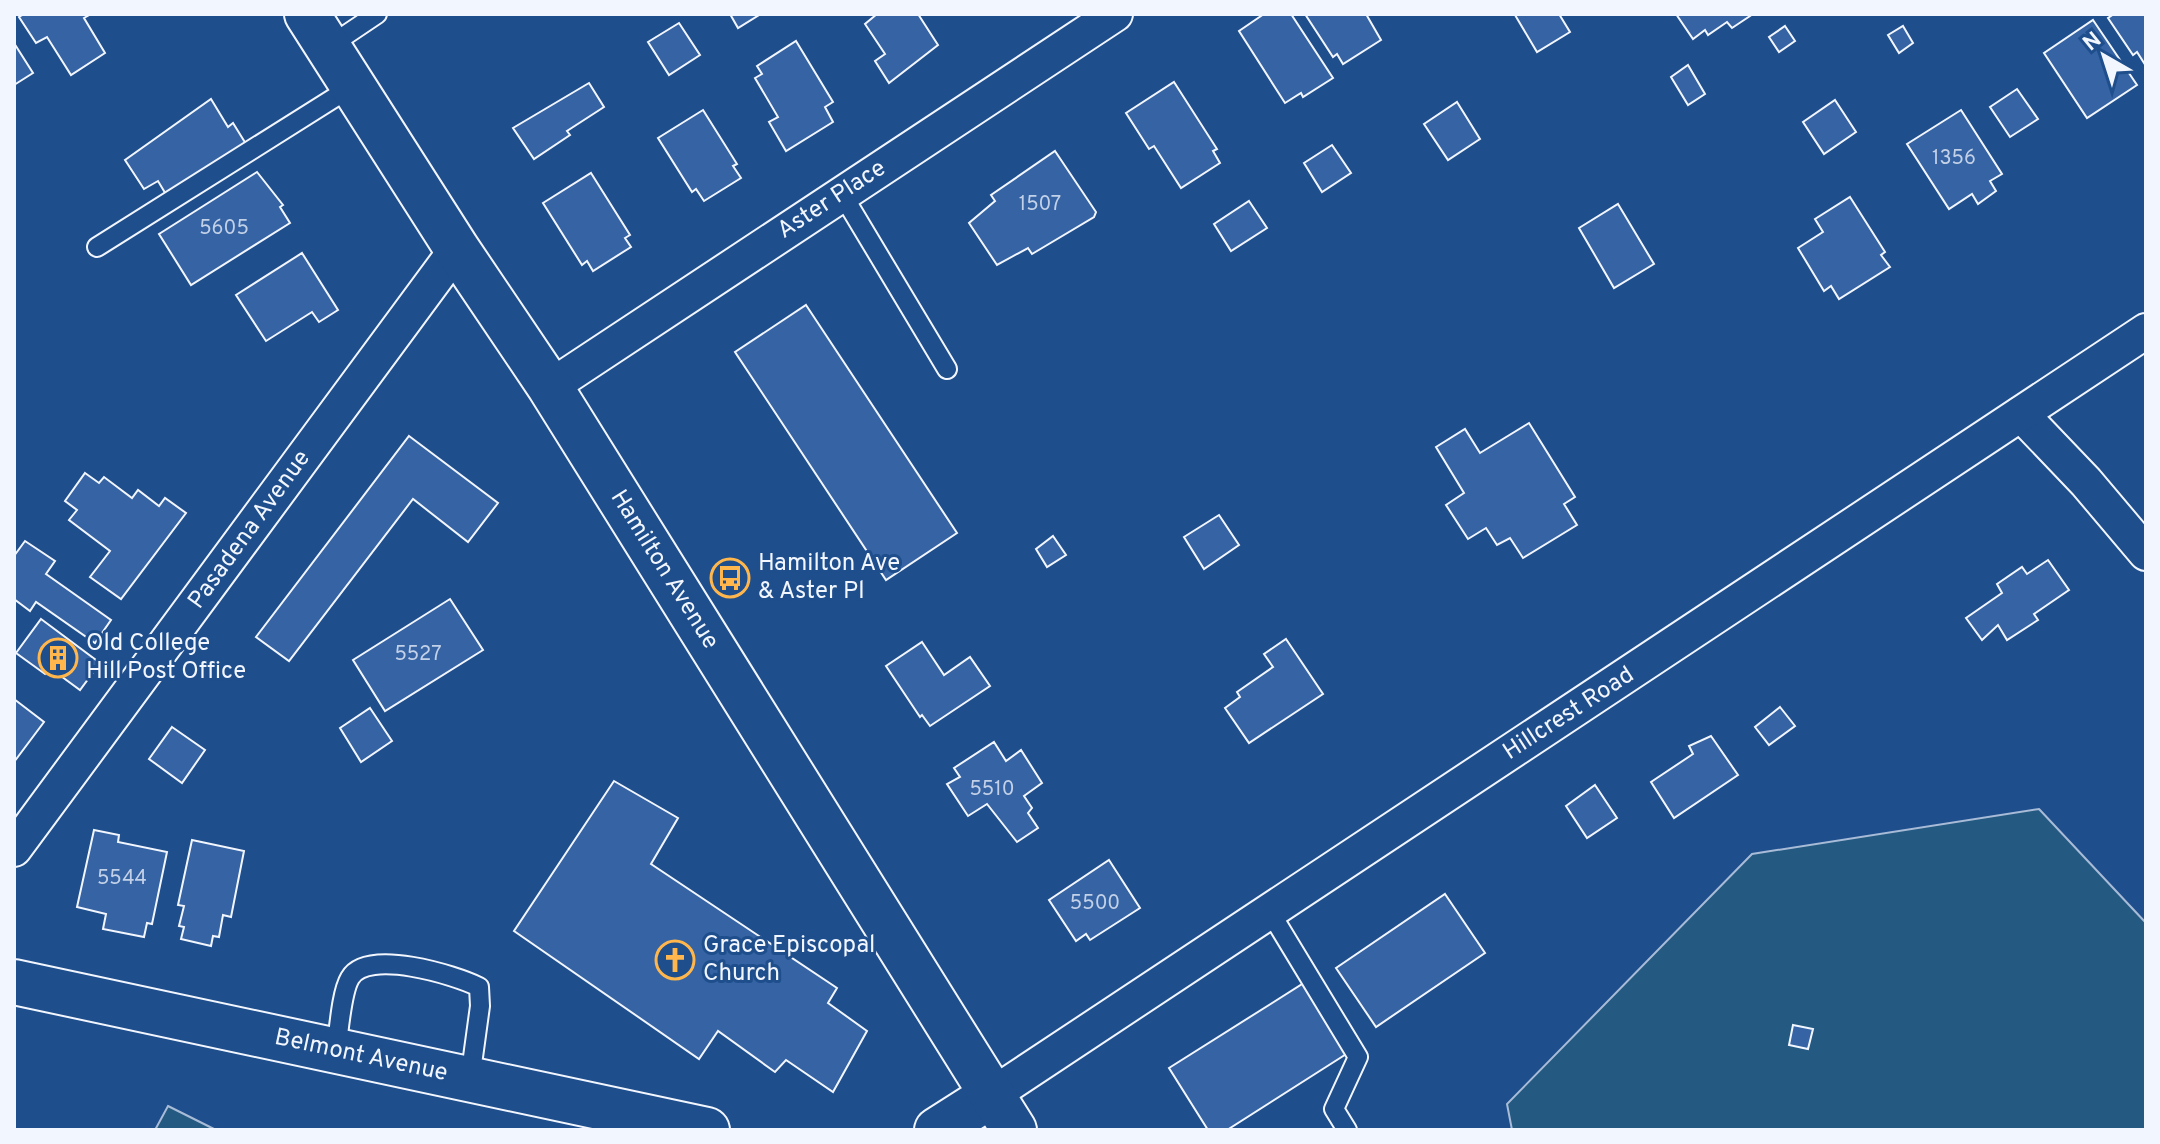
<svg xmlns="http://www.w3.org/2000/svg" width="2160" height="1144" font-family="Overpass,sans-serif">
<rect width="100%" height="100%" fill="#1f4e8c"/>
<g fill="#245a82" stroke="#a8bbd7" stroke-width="2">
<polygon points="2039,809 2146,923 2146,1130 1512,1130 1507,1104 1752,854"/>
<polygon points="168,1106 216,1130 155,1130"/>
</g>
<g fill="#3563a3" stroke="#f2f6ff" stroke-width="2">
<polygon points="24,14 91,14 84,18 105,53 71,75 47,37 36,43 19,17"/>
<polygon points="730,14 758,14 759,15 738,28"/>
<polygon points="877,14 918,14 938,45 889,83 875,61 885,54 865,24"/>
<polygon points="1264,14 1291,14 1333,78 1303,97 1301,93 1285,103 1239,31"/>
<polygon points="1305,14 1366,14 1381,40 1343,64 1337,54 1333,57"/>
<polygon points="1559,14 1570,32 1537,52 1515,15"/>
<polygon points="1676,14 1753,14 1732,28 1727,22 1708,35 1705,30 1693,39"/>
<polygon points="2114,14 2146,14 2146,66 2137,52 2133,55 2108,18"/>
<polygon points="2093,20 2137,85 2087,118 2044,53"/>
<polygon points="679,23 700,55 669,75 648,42"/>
<polygon points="1785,26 1795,41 1779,52 1769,37"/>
<polygon points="1903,26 1913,43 1899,53 1888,35"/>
<polygon points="796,41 833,102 825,107 833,122 786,151 769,122 778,117 755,78 762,74 757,66"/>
<polygon points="14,43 33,73 14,85"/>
<polygon points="1688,65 1705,94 1688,105 1671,77"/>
<polygon points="1174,82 1217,149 1213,151 1220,163 1181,188 1154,146 1149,149 1126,113"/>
<polygon points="589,83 604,107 567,131 570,135 534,159 513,128"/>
<polygon points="2017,89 2038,119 2010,137 1990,107"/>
<polygon points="211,99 228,127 233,123 246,144 167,196 158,181 144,189 125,160"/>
<polygon points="1835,100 1856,132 1824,154 1803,122"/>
<polygon points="1457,102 1480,139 1448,160 1424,124"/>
<polygon points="703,110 737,164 733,166 741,178 704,201 696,189 692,192 658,138"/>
<polygon points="1961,110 2002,174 1990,181 1996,191 1978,204 1972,194 1949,209 1907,144"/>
<polygon points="1332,145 1351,173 1322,192 1304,163"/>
<polygon points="1055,151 1096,212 1094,217 1032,254 1028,248 997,265 969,223 995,201 991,195"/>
<polygon points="257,172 283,205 280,207 290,223 191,285 159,234"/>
<polygon points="591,173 630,235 625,238 631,247 593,271 587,261 582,265 543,203"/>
<polygon points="1850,197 1885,252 1881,255 1890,267 1839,299 1831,286 1824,291 1798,248 1823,232 1815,219"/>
<polygon points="1249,201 1267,228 1231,251 1214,224"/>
<polygon points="1618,204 1654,264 1614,288 1579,228"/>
<polygon points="302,253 338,310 319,322 312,312 266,341 236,295"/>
<polygon points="806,305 957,533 886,580 735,352"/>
<polygon points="1529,423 1575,497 1564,504 1577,525 1523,558 1510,538 1497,545 1486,528 1468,539 1446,505 1464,493 1436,447 1465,429 1480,453"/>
<polygon points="409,436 498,503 468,542 413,499 289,661 256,637"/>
<polygon points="85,473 99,483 104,477 132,498 138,490 159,506 165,498 186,513 121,599 90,577 110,551 69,520 77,510 65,501"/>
<polygon points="1219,515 1239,545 1204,569 1184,537"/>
<polygon points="1053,536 1066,555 1047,567 1036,549"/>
<polygon points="25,541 55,561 46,574 111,620 95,643 36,602 30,611 14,599 14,556"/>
<polygon points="2048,560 2069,590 2034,614 2038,620 2007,640 1998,625 1982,640 1966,618 2002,593 1997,584 2022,567 2027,574"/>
<polygon points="450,599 483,650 385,711 353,660"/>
<polygon points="41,619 100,663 80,690 50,668 45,674 16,653"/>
<polygon points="1286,639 1323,694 1249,743 1225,708 1240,697 1237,692 1273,667 1264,654"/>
<polygon points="922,642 944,675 970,657 990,686 930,726 922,715 920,717 886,666"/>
<polygon points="14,699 44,722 14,762"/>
<polygon points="1780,707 1795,726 1769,745 1755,727"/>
<polygon points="370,708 392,741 361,762 340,728"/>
<polygon points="172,727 205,750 182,783 149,759"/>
<polygon points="1711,736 1738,775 1674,818 1651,782 1693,754 1689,746"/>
<polygon points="994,742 1006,761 1021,750 1042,783 1024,796 1032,808 1028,813 1038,828 1017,842 987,804 968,816 947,784 960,777 954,768"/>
<polygon points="614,781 678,818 651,864 837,988 828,1003 867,1031 833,1092 786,1060 775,1072 718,1031 699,1059 514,931"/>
<polygon points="1595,785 1617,818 1587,838 1566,806"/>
<polygon points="94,830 119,835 118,842 167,852 152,924 147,923 144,937 103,929 106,914 77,907"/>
<polygon points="192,840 244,851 231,917 223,915 219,937 213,936 211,946 181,939 184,927 179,926 184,906 178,905"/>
<polygon points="1109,860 1140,908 1090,940 1086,934 1076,941 1049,900"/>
<polygon points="1445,894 1485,953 1376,1027 1336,968"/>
<polygon points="1307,981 1351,1051 1227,1130 1208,1130 1169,1068"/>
<polygon points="1793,1025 1813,1029 1808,1049 1789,1045"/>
</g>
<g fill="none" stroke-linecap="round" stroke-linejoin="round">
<g stroke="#f2f6ff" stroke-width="22">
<g id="lane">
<polyline points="328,47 377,14"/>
<polyline points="842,194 947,369"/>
<polyline points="97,247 353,86"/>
<polyline points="1270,912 1358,1057 1334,1109 1347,1130"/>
<path d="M 336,1051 C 339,1032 341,993 350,978 C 367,948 455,975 479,987 L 480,1006 L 470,1079"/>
</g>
</g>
<g stroke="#f2f6ff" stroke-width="38">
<g id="street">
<polyline points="550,387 1115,14"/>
<polyline points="2021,414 2086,482 2146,553"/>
<polyline points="14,849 457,249"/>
<polyline points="992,1095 2146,331"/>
</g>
</g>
<g stroke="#f2f6ff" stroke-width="48">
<g id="secondary">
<polyline points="14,982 707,1130"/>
<polyline points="937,1130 992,1095"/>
</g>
</g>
<g stroke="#f2f6ff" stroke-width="48">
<polyline id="primary" points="307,14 457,249 550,387 1014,1130"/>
</g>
<use href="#lane" stroke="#1f4e8c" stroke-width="18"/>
<use href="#street" stroke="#1f4e8c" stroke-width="34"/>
<use href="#secondary" stroke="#1f4e8c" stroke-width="44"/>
<use href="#primary" stroke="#1f4e8c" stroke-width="44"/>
</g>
<defs>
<g id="bus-ring" transform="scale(2)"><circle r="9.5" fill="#1f4e8c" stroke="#ffb74d" stroke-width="1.5"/><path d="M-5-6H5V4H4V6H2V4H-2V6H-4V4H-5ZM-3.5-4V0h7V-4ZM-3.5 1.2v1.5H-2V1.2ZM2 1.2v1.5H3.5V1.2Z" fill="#ffb74d"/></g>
<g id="building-ring" transform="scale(2)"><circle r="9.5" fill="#1f4e8c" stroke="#ffb74d" stroke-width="1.5"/><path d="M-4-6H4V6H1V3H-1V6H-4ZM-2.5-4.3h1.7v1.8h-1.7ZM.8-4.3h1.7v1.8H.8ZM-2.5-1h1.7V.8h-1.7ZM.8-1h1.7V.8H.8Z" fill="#ffb74d"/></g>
<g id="church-ring" transform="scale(2)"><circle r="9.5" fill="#1f4e8c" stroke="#ffb74d" stroke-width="1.5"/><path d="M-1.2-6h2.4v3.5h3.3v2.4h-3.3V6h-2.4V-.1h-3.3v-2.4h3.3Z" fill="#ffb74d"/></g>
</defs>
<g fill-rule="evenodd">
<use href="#bus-ring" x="730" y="578"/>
<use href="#building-ring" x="58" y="658"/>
<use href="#church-ring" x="675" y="960"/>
</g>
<g text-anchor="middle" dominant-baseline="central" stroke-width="6" stroke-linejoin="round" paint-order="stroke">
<g font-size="20" fill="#c3d1e8">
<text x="1954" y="159">1356</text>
<text x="1040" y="205">1507</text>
<text x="224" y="229">5605</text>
<text x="418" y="655">5527</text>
<text x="992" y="790">5510</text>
<text x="122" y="879">5544</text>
<text x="1095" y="904">5500</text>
</g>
<g font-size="24" fill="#f2f6ff" stroke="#1f4e8c">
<text transform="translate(832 200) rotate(-33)">Aster Place</text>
<text transform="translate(250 530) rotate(-54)">Pasadena Avenue</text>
<text transform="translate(664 570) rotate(58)">Hamilton Avenue</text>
<text transform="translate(1569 714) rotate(-33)">Hillcrest Road</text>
<text transform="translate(361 1056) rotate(12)">Belmont Avenue</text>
</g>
<g font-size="24" fill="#f2f6ff" stroke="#1f4e8c" text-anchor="start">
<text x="758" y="564">Hamilton Ave<tspan x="758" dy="28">&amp; Aster Pl</tspan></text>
<text x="86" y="644">Old College<tspan x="86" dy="28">Hill Post Office</tspan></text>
<text x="703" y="946">Grace Episcopal<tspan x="703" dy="28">Church</tspan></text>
</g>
</g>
<rect width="2160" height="1144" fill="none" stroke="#f2f6ff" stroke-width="32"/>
<g transform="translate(2104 56) rotate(321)" stroke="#1f4e8c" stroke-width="6" paint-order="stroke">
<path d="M0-6L14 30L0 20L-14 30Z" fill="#f2f6ff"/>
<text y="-12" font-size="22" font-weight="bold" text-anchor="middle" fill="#f2f6ff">N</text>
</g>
</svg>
